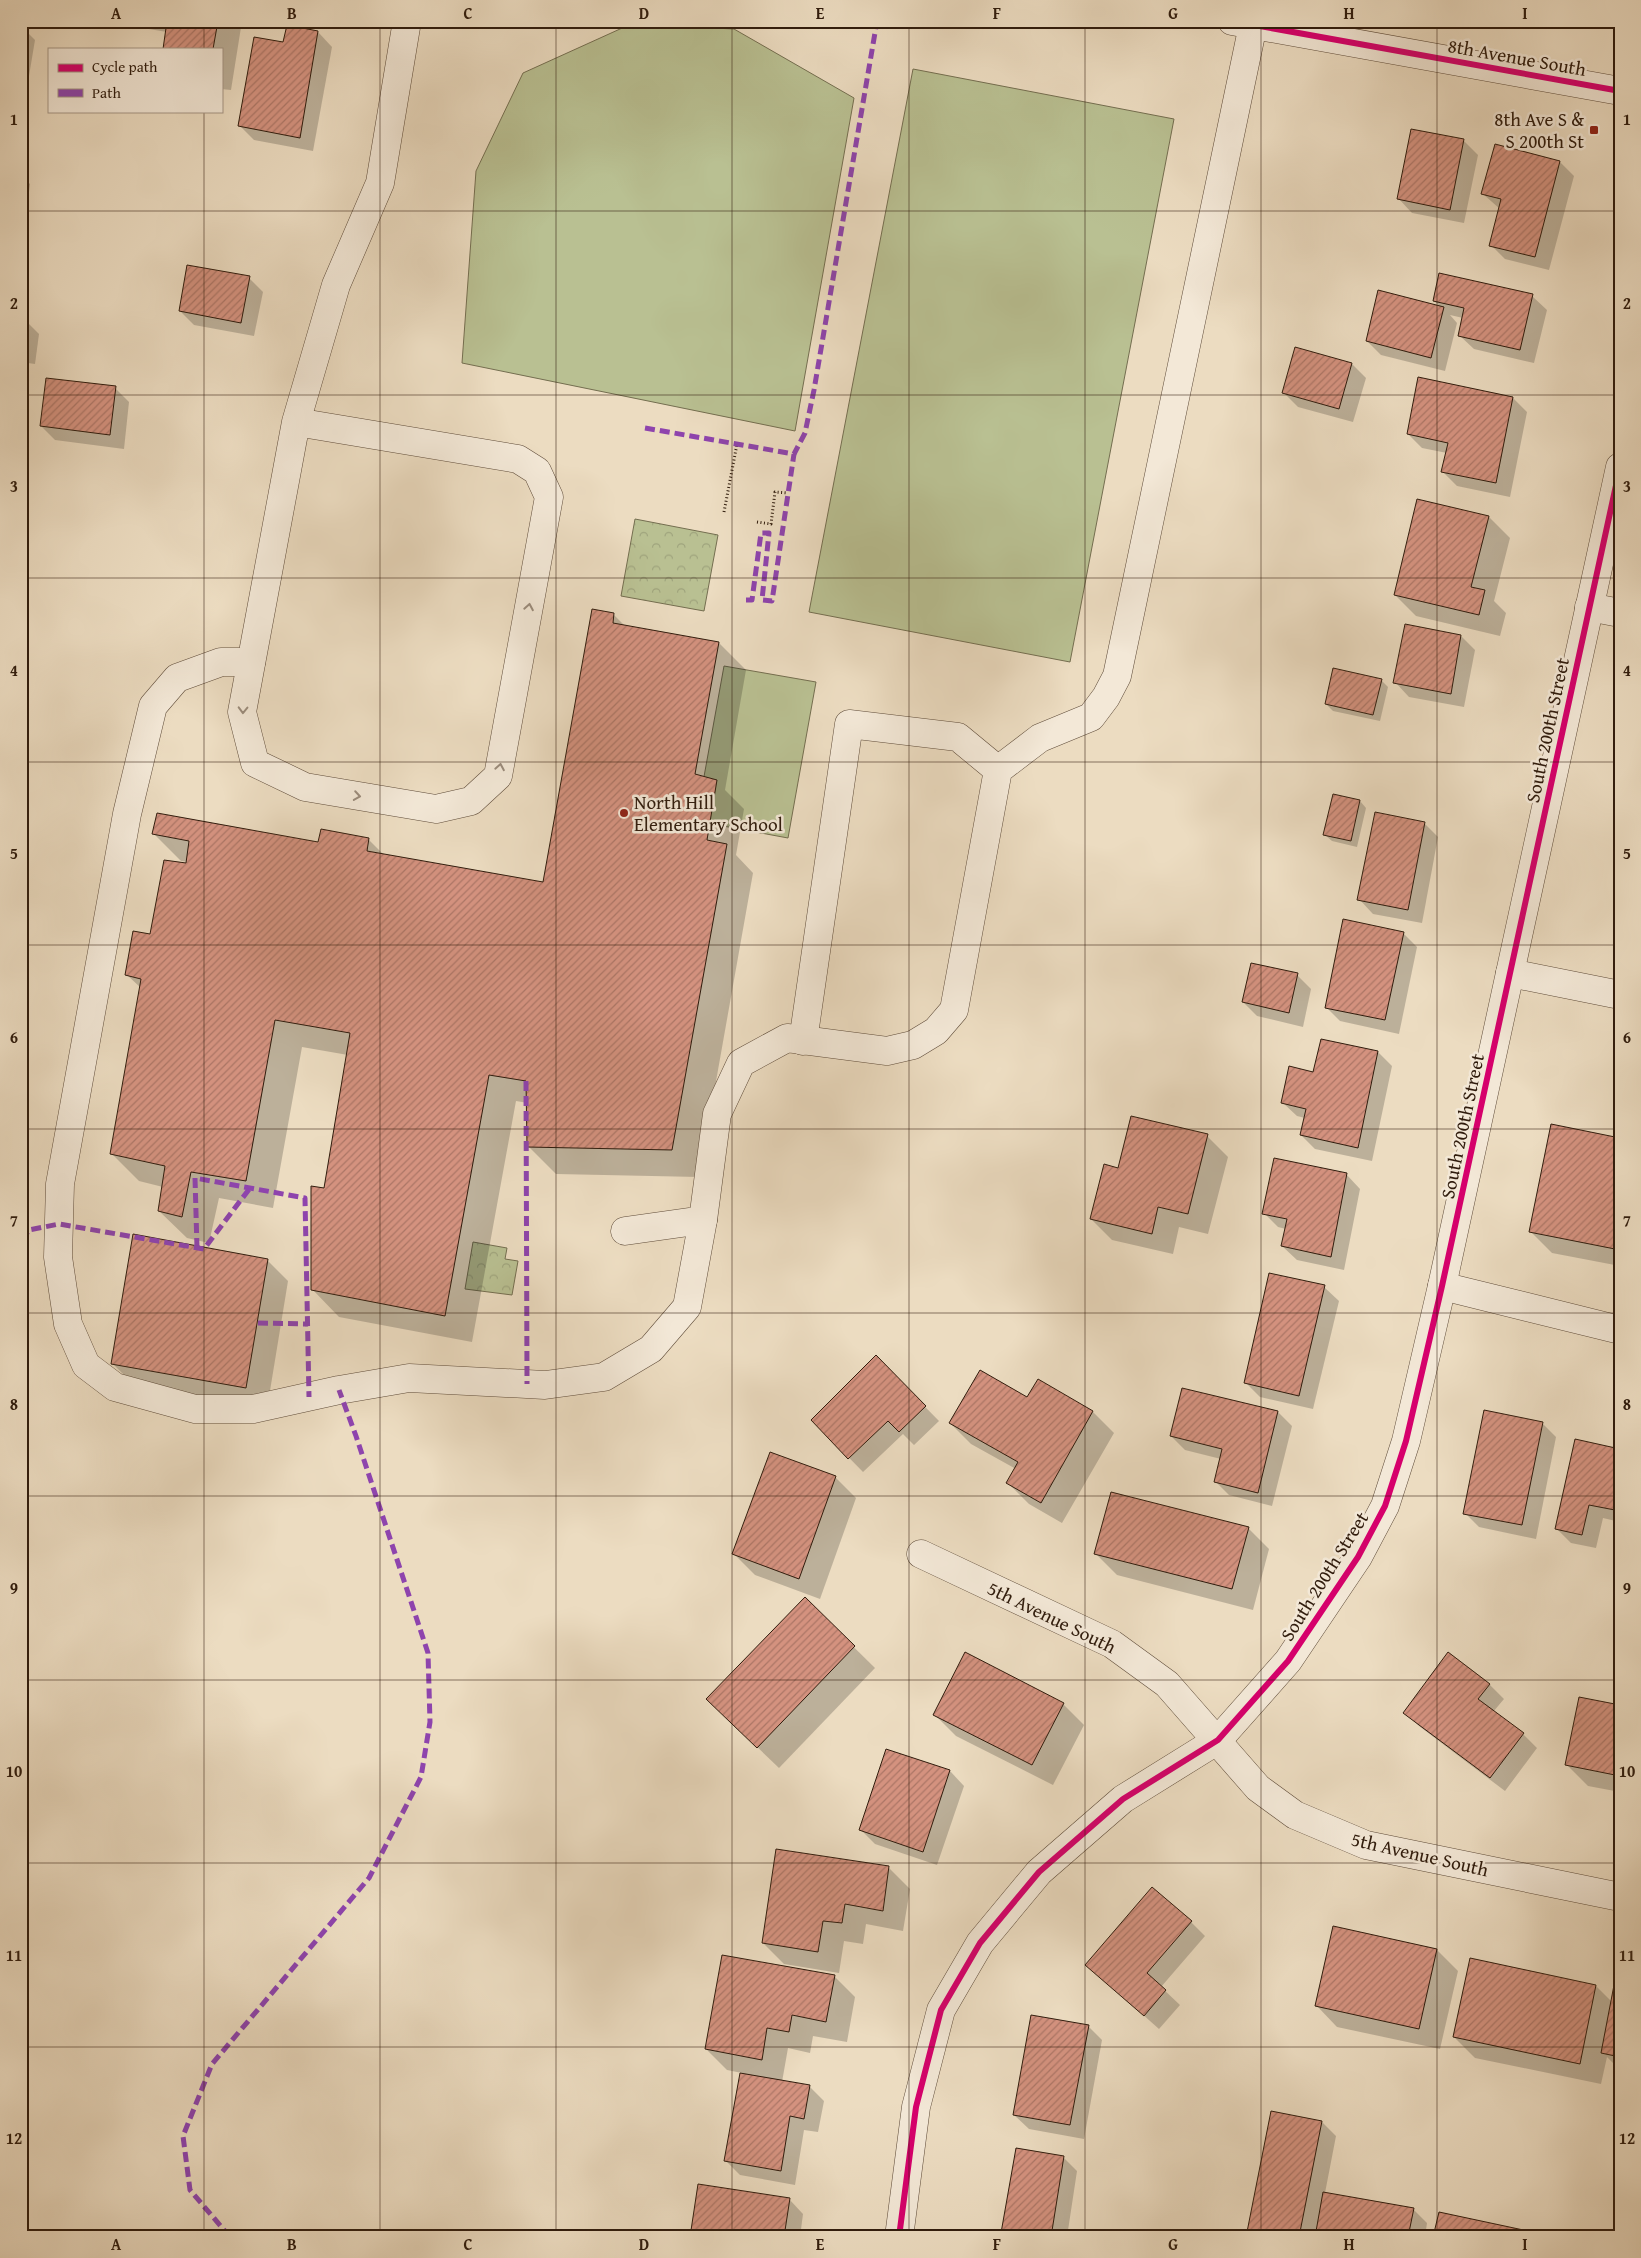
<svg xmlns="http://www.w3.org/2000/svg" width="1641" height="2258" font-family="'Gentium Book Plus',serif">
<defs>
<pattern id="forest-crowns" width="20" height="18" patternUnits="userSpaceOnUse" patternTransform="scale(1.25)"><rect width="20" height="18" fill="#b9c092"/><path d="M2 6a3 3 0 1 1 6 0M12 15a3 3 0 1 1 6 0" fill="none" stroke="#9fa47d"/></pattern>
<pattern id="building-hatch" width="6" height="6" patternUnits="userSpaceOnUse" patternTransform="scale(1.25)"><rect width="6" height="6" fill="#d4927f"/><path d="M-1 1l2-2M0 6l6-6M5 7l2-2" fill="none" stroke="#ac7666"/></pattern>
</defs>
<rect width="100%" height="100%" fill="#ecdcc1"/>
<filter id="stains"><feTurbulence type="fractalNoise" baseFrequency=".004" numOctaves="4"/><feColorMatrix values="0 0 0 0 .2 0 0 0 0 .09 0 0 0 0 .02 0 0 0 .5 -.17"/></filter>
<radialGradient id="worn" r=".72"><stop offset=".6" stop-color="#630" stop-opacity="0"/><stop offset="1" stop-color="#630" stop-opacity=".3"/></radialGradient>
<g fill="url(#forest-crowns)" stroke="#746e50">
<polygon points="635,519 718,535 704,611 621,596"/>
<polygon points="473,1242 507,1248 505,1259 518,1261 512,1295 465,1289"/>
</g>
<g fill="#b9c092" stroke="#746e50">
<polygon points="631,24 734,29 854,98 795,431 462,363 476,171 523,73"/>
<polygon points="913,69 1174,119 1070,662 809,612"/>
<polygon points="724,666 816,682 788,838 696,821"/>
</g>
<g fill="#0003">
<polygon points="126,21 242,21 231,90 221,89 221,49 164,49 167,32 131,26"/>
<polygon points="21,26 35,40 24,106 21,106"/>
<polygon points="318,32 332,47 313,151 254,140 240,126 284,43"/>
<polygon points="1464,141 1478,155 1464,223 1412,213 1398,198"/>
<polygon points="1560,162 1574,176 1549,270 1505,259 1491,245 1500,209 1483,194"/>
<polygon points="21,175 30,184 21,254"/>
<polygon points="249,278 263,292 254,336 194,325 180,311"/>
<polygon points="1532,296 1547,310 1534,363 1474,349 1459,335 1463,318 1450,315 1457,323 1445,371 1381,355 1367,341 1442,308 1434,301"/>
<polygon points="21,320 25,320 39,334 35,364 21,362"/>
<polygon points="1352,364 1366,378 1353,422 1298,407 1284,393"/>
<polygon points="115,388 129,402 124,449 55,440 41,426"/>
<polygon points="1513,398 1527,412 1510,497 1457,486 1443,472 1447,453 1422,448 1408,434"/>
<polygon points="1489,517 1510,538 1494,601 1506,613 1500,636 1416,616 1395,595"/>
<polygon points="613,614 625,626 719,643 746,670 725,790 744,809 736,855 753,873 699,1177 556,1174 529,1147 528,1103 516,1101 472,1342 339,1317 312,1289 348,1055 302,1047 273,1208 219,1198 209,1243 187,1238 159,1211 163,1187 139,1181 112,1154 141,988 126,974 151,935 188,862 181,861 154,834 318,844 368,839 384,855 544,884"/>
<polygon points="1461,636 1475,650 1464,707 1409,697 1395,682"/>
<polygon points="1381,680 1388,687 1380,721 1333,711 1326,704"/>
<polygon points="1360,801 1366,808 1357,847 1332,841 1325,835"/>
<polygon points="1424,823 1438,837 1422,923 1373,914 1359,899"/>
<polygon points="1403,933 1417,947 1399,1034 1340,1021 1326,1007"/>
<polygon points="1297,975 1311,989 1303,1027 1257,1016 1243,1002"/>
<polygon points="1378,1052 1392,1066 1372,1161 1315,1149 1301,1135 1305,1118 1297,1116 1282,1102 1314,1073"/>
<polygon points="1207,1136 1228,1157 1208,1234 1179,1227 1173,1254 1112,1240 1091,1219 1119,1170"/>
<polygon points="1620,1139 1620,1266 1552,1253 1531,1232"/>
<polygon points="1346,1174 1360,1189 1344,1270 1297,1260 1282,1246 1286,1229 1278,1227 1264,1213"/>
<polygon points="267,1260 288,1281 267,1409 134,1385 113,1364"/>
<polygon points="1324,1287 1339,1301 1313,1409 1260,1397 1245,1382"/>
<polygon points="876,1357 939,1421 914,1445 903,1434 863,1472 812,1420"/>
<polygon points="1038,1381 1093,1412 1114,1433 1062,1523 1029,1504 1008,1483 1016,1469 971,1444 950,1423 1028,1399"/>
<polygon points="1278,1412 1292,1426 1272,1506 1229,1495 1215,1481 1221,1459 1185,1450 1171,1436"/>
<polygon points="1542,1423 1556,1437 1536,1539 1479,1527 1465,1513"/>
<polygon points="1620,1450 1620,1522 1603,1518 1596,1548 1571,1543 1557,1529"/>
<polygon points="835,1477 856,1498 820,1599 755,1575 734,1554"/>
<polygon points="1248,1528 1269,1549 1253,1610 1117,1575 1096,1554"/>
<polygon points="805,1599 875,1668 779,1768 729,1720"/>
<polygon points="1490,1685 1504,1699 1493,1712 1523,1734 1537,1748 1505,1791 1419,1726 1405,1712"/>
<polygon points="1063,1704 1084,1725 1053,1785 956,1736 935,1715"/>
<polygon points="1620,1706 1620,1792 1588,1786 1567,1765"/>
<polygon points="887,1750 950,1771 964,1786 937,1865 875,1844 861,1830"/>
<polygon points="889,1868 910,1889 903,1931 866,1924 863,1944 844,1941 839,1973 784,1964 763,1943"/>
<polygon points="1191,1922 1205,1936 1161,1987 1180,2005 1159,2029 1087,1965"/>
<polygon points="1334,1927 1437,1950 1458,1971 1440,2049 1337,2027 1316,2005"/>
<polygon points="1471,1960 1596,1986 1612,2002 1620,1987 1620,2070 1607,2057 1601,2084 1475,2058 1454,2037"/>
<polygon points="834,1976 855,1997 847,2042 813,2036 810,2053 788,2048 782,2082 810,2087 824,2101 818,2132 804,2130 795,2185 740,2175 726,2161 742,2073 727,2070 706,2049"/>
<polygon points="1088,2026 1102,2040 1084,2139 1029,2129 1014,2115"/>
<polygon points="1322,2122 1336,2136 1325,2193 1413,2209 1427,2223 1425,2237 1247,2237"/>
<polygon points="1063,2157 1077,2171 1067,2237 984,2237 1002,2235"/>
<polygon points="789,2199 803,2214 800,2237 691,2237"/>
<polygon points="1528,2232 1533,2237 1435,2237"/>
</g>
<g fill="url(#building-hatch)" stroke="#301c0d">
<polygon points="167,21 218,21 213,49 163,49"/>
<polygon points="287,25 318,31 300,138 238,126 254,37 283,42"/>
<polygon points="1411,129 1464,139 1450,210 1397,199"/>
<polygon points="1495,144 1560,161 1535,257 1489,246 1501,199 1481,194"/>
<polygon points="187,265 250,276 241,323 179,311"/>
<polygon points="1439,273 1533,294 1520,350 1458,336 1464,308 1433,301"/>
<polygon points="1378,290 1444,307 1431,358 1366,341"/>
<polygon points="1295,347 1352,363 1339,409 1282,393"/>
<polygon points="1418,377 1513,397 1496,483 1441,472 1448,443 1407,434"/>
<polygon points="46,378 116,386 110,435 40,426"/>
<polygon points="1417,499 1489,516 1471,587 1485,590 1479,615 1394,595"/>
<polygon points="592,609 614,613 613,623 719,642 695,774 717,780 707,840 727,844 672,1150 527,1147 526,1081 489,1075 445,1316 311,1290 311,1186 324,1188 350,1033 275,1020 246,1181 191,1172 182,1217 158,1211 165,1166 110,1154 141,979 125,975 133,931 150,934 164,860 186,863 189,841 152,834 157,813 318,842 321,829 369,838 367,851 543,882"/>
<polygon points="1405,624 1461,635 1451,694 1393,683"/>
<polygon points="1333,668 1382,679 1373,715 1325,704"/>
<polygon points="1333,794 1360,800 1351,841 1323,835"/>
<polygon points="1375,812 1425,822 1408,910 1357,900"/>
<polygon points="1343,919 1404,932 1385,1020 1325,1008"/>
<polygon points="1251,963 1298,973 1289,1013 1242,1002"/>
<polygon points="1321,1039 1378,1051 1358,1148 1300,1135 1306,1109 1281,1103 1289,1066 1313,1072"/>
<polygon points="1131,1116 1208,1134 1188,1214 1158,1207 1152,1234 1090,1219 1104,1164 1118,1168"/>
<polygon points="1551,1124 1620,1138 1620,1250 1529,1232"/>
<polygon points="1274,1158 1347,1173 1331,1257 1281,1246 1287,1219 1262,1214"/>
<polygon points="133,1234 268,1259 246,1388 111,1364"/>
<polygon points="1269,1273 1325,1285 1299,1396 1244,1383"/>
<polygon points="876,1355 926,1406 899,1432 888,1421 848,1459 811,1420"/>
<polygon points="980,1370 1027,1397 1038,1379 1093,1411 1041,1503 1006,1483 1018,1462 949,1423"/>
<polygon points="1182,1388 1278,1411 1258,1493 1214,1482 1222,1449 1170,1436"/>
<polygon points="1484,1410 1543,1422 1522,1525 1463,1514"/>
<polygon points="1575,1439 1620,1449 1620,1511 1589,1505 1582,1535 1555,1529"/>
<polygon points="770,1452 836,1476 799,1579 732,1554"/>
<polygon points="1111,1492 1249,1527 1232,1589 1094,1554"/>
<polygon points="805,1597 855,1646 757,1748 706,1699"/>
<polygon points="965,1652 1064,1703 1032,1765 933,1715"/>
<polygon points="1448,1652 1490,1684 1478,1699 1524,1733 1490,1778 1403,1713"/>
<polygon points="1579,1697 1620,1705 1620,1776 1565,1765"/>
<polygon points="886,1749 950,1770 923,1852 859,1830"/>
<polygon points="776,1849 889,1866 883,1911 845,1904 842,1923 823,1921 818,1952 762,1943"/>
<polygon points="1152,1887 1192,1921 1147,1973 1166,1990 1144,2016 1085,1965"/>
<polygon points="1333,1926 1437,1949 1419,2029 1315,2006"/>
<polygon points="722,1955 835,1975 826,2022 792,2015 789,2032 767,2028 762,2060 705,2049"/>
<polygon points="1470,1958 1596,1985 1580,2064 1453,2037"/>
<polygon points="1614,1985 1620,1986 1620,2057 1601,2053"/>
<polygon points="1031,2015 1089,2025 1070,2125 1013,2115"/>
<polygon points="740,2073 810,2085 804,2119 790,2116 781,2171 724,2161"/>
<polygon points="1271,2111 1322,2121 1299,2237 1246,2237"/>
<polygon points="1016,2148 1064,2156 1051,2237 983,2237 984,2230 1001,2233"/>
<polygon points="698,2184 790,2198 784,2237 690,2237"/>
<polygon points="1323,2192 1414,2208 1408,2237 1315,2237"/>
<polygon points="1439,2212 1528,2231 1527,2237 1433,2237"/>
</g>
<g fill="none" stroke-linecap="round" stroke-linejoin="round">
<g stroke="#5f4c3a" stroke-width="29">
<g id="minor">
<polyline points="1232,21 1620,91"/>
<polyline points="296,422 518,459 537,471 549,497 498,776 471,801 436,809 305,787 255,763 242,712 296,422 336,285 380,183 407,21"/>
<polyline points="1589,607 1620,613"/>
<polyline points="251,662 221,662 177,678 153,706 127,814 60,1184 58,1257 68,1324 86,1365 115,1387 195,1409 253,1409 339,1390 409,1378 545,1385 604,1377 651,1349 687,1307 703,1220"/>
<polyline points="1510,973 1620,995"/>
<polyline points="803,1041 849,724 958,737 998,770"/>
<polyline points="625,1231 703,1220 717,1114 741,1063 787,1038 887,1051 913,1045 936,1031 954,1010 998,770 1040,738 1091,717 1106,697 1117,676 1253,25"/>
<polyline points="1442,1286 1620,1330"/>
<polyline points="921,1554 1112,1644 1167,1684 1258,1788 1295,1815 1366,1845 1620,1897"/>
<polyline points="899,2237 916,2107 941,2010 980,1943 1039,1872 1123,1799 1218,1740 1288,1661 1358,1557 1385,1506 1406,1441 1442,1286 1620,467"/>
</g>
</g>
<g stroke="#301c0d" stroke-width="3" stroke-dasharray="1 2.5" stroke-linecap="butt">
<polyline points="724,512 737,444"/>
<polyline points="757,522 771,524 775,492 788,493"/>
</g>
<use href="#minor" stroke="#f3e8d7" stroke-width="28"/>
<g stroke="#8e44ad" stroke-width="5" stroke-dasharray="10 5" stroke-linecap="butt">
<polyline points="645,428 794,454 805,433 814,390 877,21"/>
<polyline points="746,600 752,600 761,533 769,533 762,600 772,601 794,454"/>
<polyline points="526,1081 527,1384"/>
<polyline points="197,1248 195,1178 305,1198 309,1397"/>
<polyline points="21,1256 25,1236 29,1230 59,1224 204,1249 250,1188"/>
<polyline points="258,1323 308,1324"/>
<polyline points="230,2237 190,2190 183,2136 212,2064 369,1878 421,1777 430,1722 428,1653 356,1436 339,1390"/>
</g>
<g stroke="#f3e8d7" stroke-width="9">
<g id="cycleway">
<polyline points="1232,21 1620,91"/>
<polyline points="899,2237 916,2107 941,2010 980,1943 1039,1872 1123,1799 1218,1740 1288,1661 1358,1557 1385,1506 1406,1441 1442,1286 1620,467"/>
</g>
</g>
<use href="#cycleway" stroke="#d6006c" stroke-width="6"/>
</g>
<defs><path id="oneway-chevron" d="M-2-3.5L2.5 0L-2 3.5" fill="none" stroke-width="1.6" stroke-linecap="round" stroke-linejoin="round" transform="scale(1.25)"/></defs>
<g stroke="#9b8c7c">
<use href="#oneway-chevron" transform="translate(529 607) rotate(-80)"/>
<use href="#oneway-chevron" transform="translate(243 710) rotate(91)"/>
<use href="#oneway-chevron" transform="translate(500 767) rotate(-80)"/>
<use href="#oneway-chevron" transform="translate(357 796) rotate(9)"/>
</g>
<path fill="none" stroke="#301c0d" stroke-width="1" stroke-opacity="0.55" d="M 204,21 L 204,49M 380,21 L 380,2237M 556,21 L 556,2237M 732,21 L 732,2237M 909,21 L 909,2237M 1085,21 L 1085,2237M 1261,21 L 1261,2237M 1437,21 L 1437,2237M 204,111 L 204,2237M 21,211 L 1620,211M 21,395 L 1620,395M 21,578 L 1620,578M 21,762 L 1620,762M 21,945 L 1620,945M 21,1129 L 1620,1129M 21,1313 L 1620,1313M 21,1496 L 1620,1496M 21,1680 L 1620,1680M 21,1863 L 1620,1863M 21,2047 L 1620,2047"/>
<g fill="#8f2418" stroke="#f3e8d7" stroke-width="2">
<rect x="1589" y="125" width="10" height="10" rx="2.5"/>
<circle cx="624" cy="813" r="5"/>
</g>
<g text-anchor="middle" dominant-baseline="central" stroke-width="5" stroke-linejoin="round" paint-order="stroke">
<g font-size="19" fill="#301c0d" stroke="#f3e8d7">
<text transform="translate(1517 57) rotate(10)">8th Avenue South</text>
<text transform="translate(1547 730) rotate(-78)">South 200th Street</text>
<text transform="translate(1462 1126) rotate(-78)">South 200th Street</text>
<text transform="translate(1324 1576) rotate(-58)">South 200th Street</text>
<text transform="translate(1052 1617) rotate(26)">5th Avenue South</text>
<text transform="translate(1420 1854) rotate(13)">5th Avenue South</text>
</g>
<g font-size="19" fill="#301c0d" stroke="#f3e8d7" text-anchor="end">
<text x="1584" y="119">8th Ave S &amp;<tspan x="1584" dy="22">S 200th St</tspan></text>
<text x="634" y="802" text-anchor="start">North Hill<tspan x="634" dy="22">Elementary School</tspan></text>
</g>
</g>
<rect width="1641" height="2258" fill="none" stroke="#ecdcc1" stroke-width="55"/>
<rect x="48" y="48" width="175" height="65" fill="#f3e8d7" stroke="#a59686"/>
<rect x="58" y="64" width="25" height="8" fill="#d6006c" stroke="#a59686"/>
<text x="92" y="72" font-size="15" fill="#301c0d">Cycle path</text>
<rect x="58" y="89" width="25" height="8" fill="#8e44ad" stroke="#a59686"/>
<text x="92" y="98" font-size="15" fill="#301c0d">Path</text>
<rect x="28" y="28" width="1586" height="2202" fill="none" stroke="#301c0d" stroke-width="2"/>
<g font-size="16" text-anchor="middle" font-weight="bold" fill="#301c0d">
<text x="116" y="19">A</text>
<text x="292" y="19">B</text>
<text x="468" y="19">C</text>
<text x="644" y="19">D</text>
<text x="820" y="19">E</text>
<text x="997" y="19">F</text>
<text x="1173" y="19">G</text>
<text x="1349" y="19">H</text>
<text x="1525" y="19">I</text>
<text x="14" y="125">1</text>
<text x="1627" y="125">1</text>
<text x="14" y="309">2</text>
<text x="1627" y="309">2</text>
<text x="14" y="492">3</text>
<text x="1627" y="492">3</text>
<text x="14" y="676">4</text>
<text x="1627" y="676">4</text>
<text x="14" y="859">5</text>
<text x="1627" y="859">5</text>
<text x="14" y="1043">6</text>
<text x="1627" y="1043">6</text>
<text x="14" y="1226">7</text>
<text x="1627" y="1226">7</text>
<text x="14" y="1410">8</text>
<text x="1627" y="1410">8</text>
<text x="14" y="1594">9</text>
<text x="1627" y="1594">9</text>
<text x="14" y="1777">10</text>
<text x="1627" y="1777">10</text>
<text x="14" y="1961">11</text>
<text x="1627" y="1961">11</text>
<text x="14" y="2144">12</text>
<text x="1627" y="2144">12</text>
<text x="116" y="2250">A</text>
<text x="292" y="2250">B</text>
<text x="468" y="2250">C</text>
<text x="644" y="2250">D</text>
<text x="820" y="2250">E</text>
<text x="997" y="2250">F</text>
<text x="1173" y="2250">G</text>
<text x="1349" y="2250">H</text>
<text x="1525" y="2250">I</text>
</g>
<rect width="100%" height="100%" filter="url(#stains)"/>
<rect width="100%" height="100%" fill="url(#worn)"/>
</svg>
